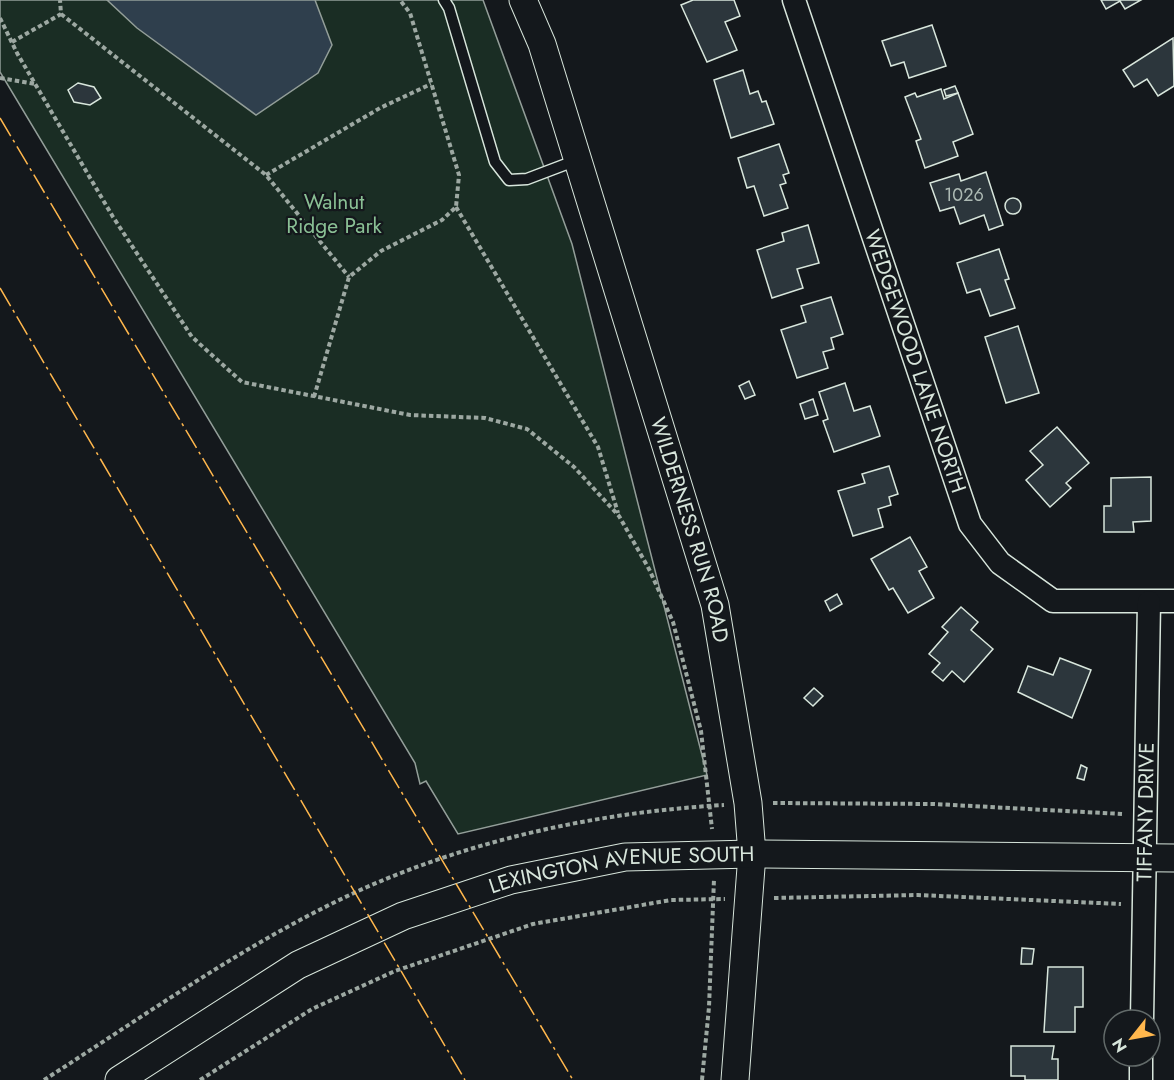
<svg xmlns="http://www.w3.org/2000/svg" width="1174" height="1080" font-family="Jost,sans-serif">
<rect width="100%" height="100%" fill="#14181c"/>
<polygon fill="#1a2d24" stroke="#939e99" stroke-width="1.5" points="0,0 483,0 572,244 707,775 458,834 426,781 420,784 415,763 0,72"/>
<polygon fill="#2f3f4d" stroke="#939e99" stroke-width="1.5" points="107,0 315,0 332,45 318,73 256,115 137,28"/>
<g fill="#2c363c" stroke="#d8e6dc" stroke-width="1.5">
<polygon points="693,0 734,0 740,16 725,22 737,50 707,62 681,5"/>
<polygon points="1101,0 1141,0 1125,9 1120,1 1106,9"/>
<polygon points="932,25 946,66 909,78 904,62 891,66 882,41"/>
<polygon points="1173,38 1174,86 1158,96 1147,79 1134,87 1123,70"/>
<polygon points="743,70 750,94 758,91 762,102 766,101 774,124 731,138 714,80"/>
<polygon points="78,83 94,87 101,98 90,105 74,102 68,90"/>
<polygon points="955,86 958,93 946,96 944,90"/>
<polygon points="941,89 944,99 958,93 973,134 953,142 958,156 925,168 916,141 921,139 905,97 915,93 917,97"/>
<polygon points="779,144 789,173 783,175 786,183 780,185 788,208 764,216 754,186 747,188 738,158"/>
<polygon points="986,172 1003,225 989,230 984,215 960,224 954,207 940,211 930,183 959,174 961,181"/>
<circle cx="1013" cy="206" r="8"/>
<polygon points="808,225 819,263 797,269 803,288 772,298 757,250 784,241 782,233"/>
<polygon points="999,249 1009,279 1005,280 1015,308 990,316 980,289 967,293 957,263"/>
<polygon points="831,297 843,334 831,338 834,349 823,352 828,368 797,378 781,330 806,322 801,306"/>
<polygon points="1018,326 1039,393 1006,403 985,337"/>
<polygon points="749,381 755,395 745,399 739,386"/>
<polygon points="845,383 854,411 870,406 880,436 834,452 823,421 828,419 819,392"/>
<polygon points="813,399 818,415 805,419 800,404"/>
<polygon points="1057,427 1089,463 1066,483 1071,488 1050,507 1026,480 1043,465 1030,451"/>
<polygon points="889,466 898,494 889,497 891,505 878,509 883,527 853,536 838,491 865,483 862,474"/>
<polygon points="1151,477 1151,521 1133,522 1134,532 1104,532 1104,506 1111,506 1111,478"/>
<polygon points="910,537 927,567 919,571 934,598 908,613 893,588 889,590 871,559"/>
<polygon points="837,594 842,604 830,611 825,601"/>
<polygon points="961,607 978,622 971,630 993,649 964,682 952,671 943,681 932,672 940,663 929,654 948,632 942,627"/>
<polygon points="1060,658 1091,670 1072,718 1018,692 1028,666 1053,675"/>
<polygon points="814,688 823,696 813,706 804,698"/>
<polygon points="1081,765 1087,768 1084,780 1077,778"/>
<polygon points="1022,948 1034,949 1032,964 1021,964"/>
<polygon points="1048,967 1083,967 1083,1007 1075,1007 1075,1032 1044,1032"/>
<polygon points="1011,1046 1054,1046 1052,1059 1058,1059 1058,1080 1025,1080 1025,1076 1011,1076"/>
</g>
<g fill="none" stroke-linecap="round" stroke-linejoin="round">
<g stroke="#d8e6dc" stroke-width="13">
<polyline id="service" points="444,0 449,8 495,162 509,180 527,179 577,160"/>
</g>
<g stroke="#d8e6dc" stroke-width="25">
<g id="minor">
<path id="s1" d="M 794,0 L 970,524 L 1000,563 L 1053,601 L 1174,601"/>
<path id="s2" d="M 1142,1020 L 1149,602"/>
<polyline points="1141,1080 1141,1056"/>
</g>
</g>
<g stroke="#d8e6dc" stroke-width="29">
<g id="tertiary">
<path id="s3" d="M 523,0 L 542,44 L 715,605 L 748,803 L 752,854 L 735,1080"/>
<path id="s4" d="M 119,1080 L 298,965 L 403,916 L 511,880 L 625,857 L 752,854 L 1174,858"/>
</g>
</g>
<g stroke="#9da8a2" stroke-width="4" stroke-dasharray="4.5 3" stroke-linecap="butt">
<polyline points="61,14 266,175 349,277"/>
<polyline points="0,18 17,53 113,217 192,337 242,382 410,415 485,418 527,429 574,467 619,516 649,569 673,622 701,731 712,829"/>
<polyline points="12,42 61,14 60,0"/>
<polyline points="0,78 35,84"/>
<polyline points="266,175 380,108 431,84"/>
<polyline points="456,207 598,447 618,513"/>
<polyline points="314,397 349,277 381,251 442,220 456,207 459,175 410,13 400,0"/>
<polyline points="773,803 934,804 1122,814"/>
<polyline points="774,898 918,895 1121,904"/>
<path d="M 44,1080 C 149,1013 253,938 367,887 C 479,838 601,812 724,805"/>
<polyline points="200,1080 312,1009 395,971 533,924 671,900 725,899"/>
<polyline points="702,1080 709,1007 714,879"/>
</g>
<use href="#service" stroke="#14181c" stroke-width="10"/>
<use href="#minor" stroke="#14181c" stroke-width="22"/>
<use href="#tertiary" stroke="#14181c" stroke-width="27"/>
<g stroke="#ffb74d" stroke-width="1.5" stroke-dasharray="21 4.5 3 4.5" stroke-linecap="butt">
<polyline points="0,118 573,1080"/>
<polyline points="0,288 465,1080"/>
</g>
</g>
<g text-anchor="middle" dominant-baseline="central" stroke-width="4.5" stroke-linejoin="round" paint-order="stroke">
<g font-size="18" fill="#adbab4">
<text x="964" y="195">1026</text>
</g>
<g font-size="21" fill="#8ac095" stroke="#14181c">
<text x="334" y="202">Walnut<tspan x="334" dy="24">Ridge Park</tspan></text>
</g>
<g font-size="21" fill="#d8e6dc" stroke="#14181c">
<text stroke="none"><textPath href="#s1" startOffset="381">WEDGEWOOD LANE NORTH</textPath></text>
<text stroke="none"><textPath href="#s3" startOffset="556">WILDERNESS RUN ROAD</textPath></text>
<text stroke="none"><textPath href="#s2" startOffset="208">TIFFANY DRIVE</textPath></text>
<text stroke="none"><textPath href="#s4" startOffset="554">LEXINGTON AVENUE SOUTH</textPath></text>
</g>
</g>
<g transform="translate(1132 1038) rotate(239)"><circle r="28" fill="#14181c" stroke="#626a69" stroke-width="1.5"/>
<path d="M0-4.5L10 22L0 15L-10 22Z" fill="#ffb74d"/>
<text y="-9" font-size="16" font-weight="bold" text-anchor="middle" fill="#d8e6dc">N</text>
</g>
</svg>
